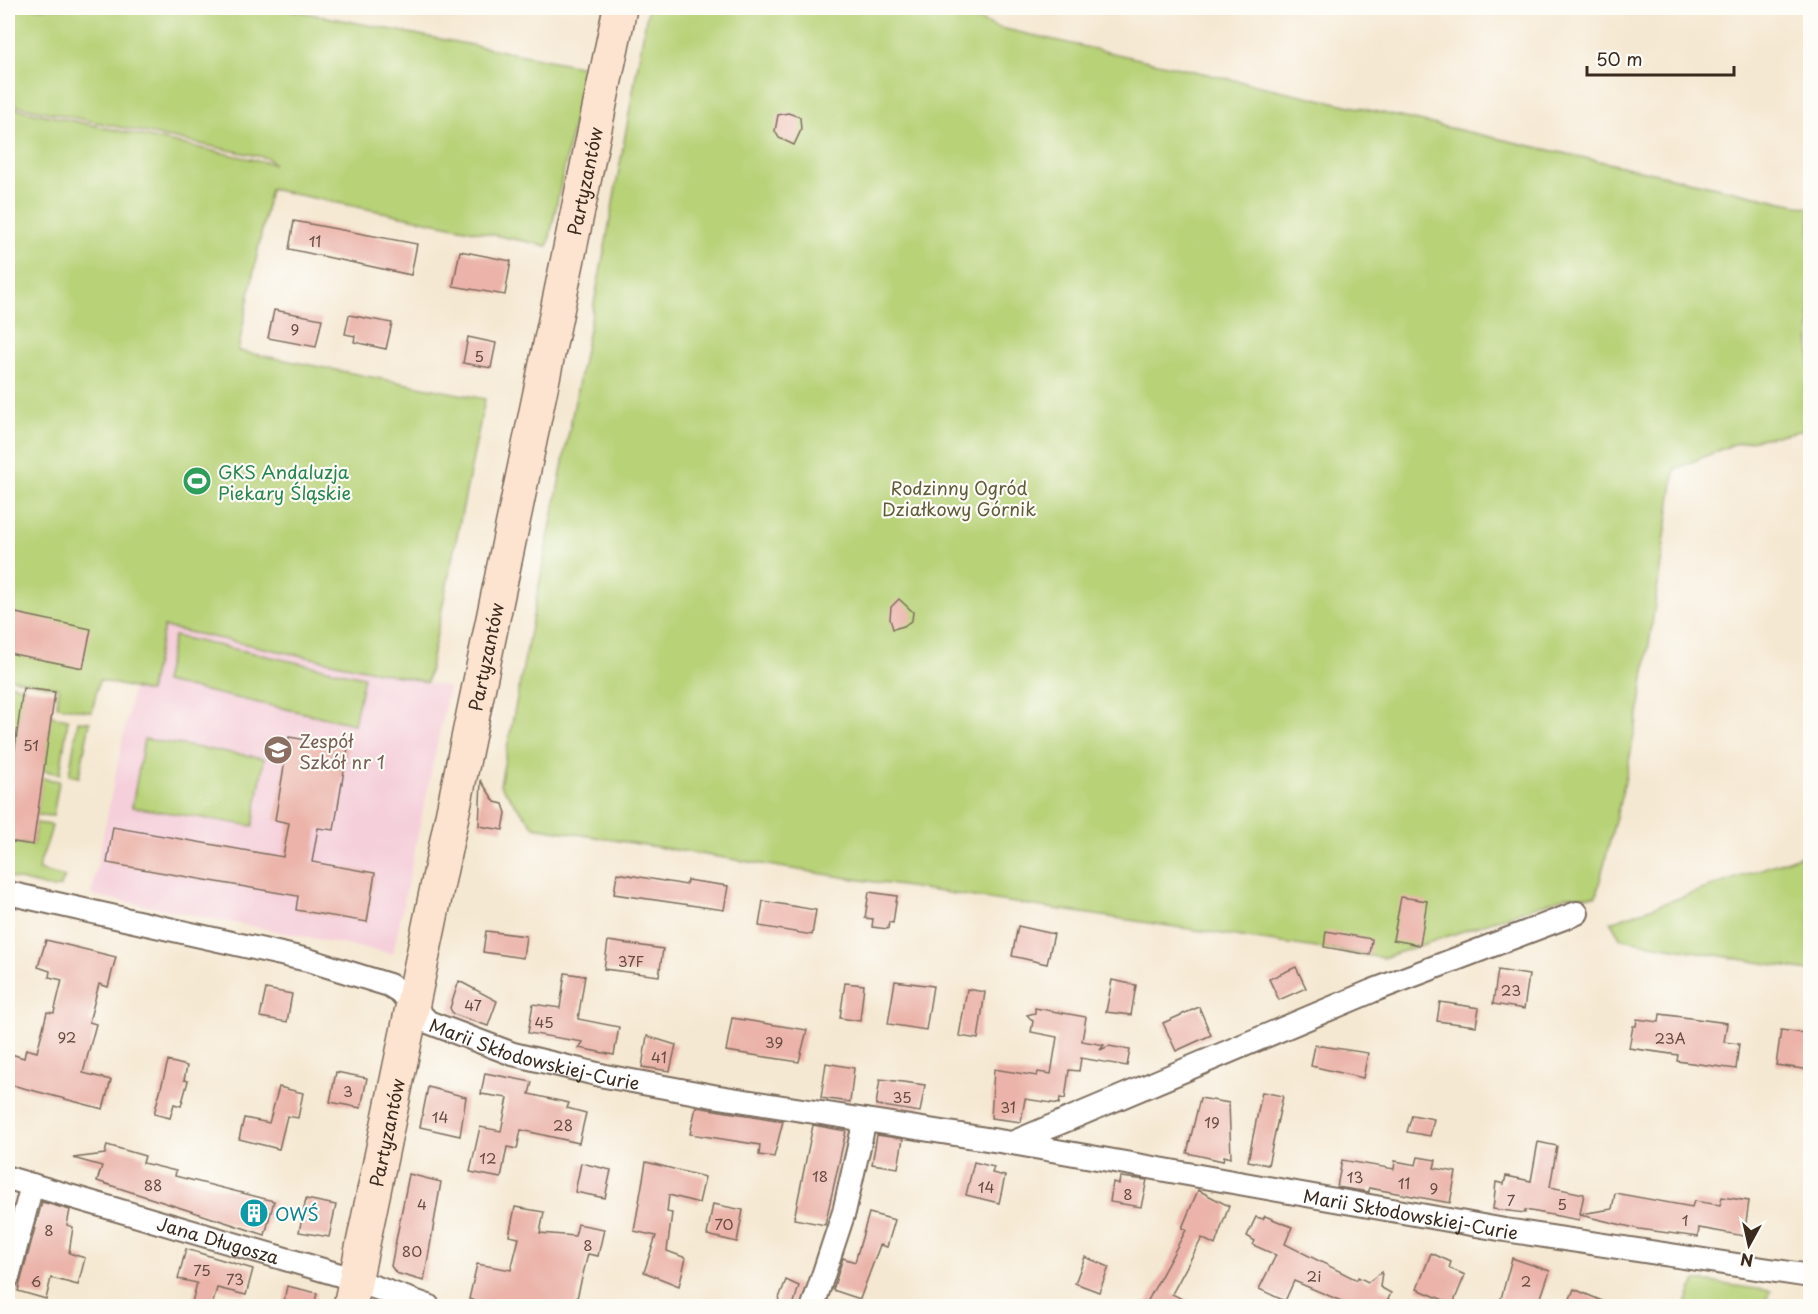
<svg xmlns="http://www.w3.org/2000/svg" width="1818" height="1314" font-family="'Playpen Sans',sans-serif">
<rect width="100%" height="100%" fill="#fdfcf7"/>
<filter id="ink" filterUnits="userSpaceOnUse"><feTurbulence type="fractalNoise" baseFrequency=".0167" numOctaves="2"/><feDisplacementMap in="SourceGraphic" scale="12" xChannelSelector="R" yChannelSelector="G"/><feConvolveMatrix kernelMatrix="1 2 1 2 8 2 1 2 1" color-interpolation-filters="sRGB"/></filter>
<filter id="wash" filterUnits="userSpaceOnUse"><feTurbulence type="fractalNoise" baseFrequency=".008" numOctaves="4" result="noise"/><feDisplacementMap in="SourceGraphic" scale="24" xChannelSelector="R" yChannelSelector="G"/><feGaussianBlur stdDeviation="1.35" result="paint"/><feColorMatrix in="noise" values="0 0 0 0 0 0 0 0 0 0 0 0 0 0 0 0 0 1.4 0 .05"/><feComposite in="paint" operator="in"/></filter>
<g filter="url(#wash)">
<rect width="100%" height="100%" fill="#f5e8d2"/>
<polygon fill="#f5cfda" points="164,627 449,687 393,954 91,895 133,688 149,691"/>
<g fill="#b8d278" stroke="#7a7e4b" stroke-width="1.5">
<polygon points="8,8 280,8 585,67 548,246 270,189 238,351 485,399 427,682 164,627 149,692 99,680 92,712 57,706 59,688 8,678 8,107 274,164 267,158 8,104"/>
<polygon points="648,8 954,8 996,27 1810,208 1810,429 1734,444 1675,469 1640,705 1625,781 1596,896 1567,896 1383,958 848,878 534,827 500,785 606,242"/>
<polygon points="174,636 364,677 354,724 164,682"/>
<polygon points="8,684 24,687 8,800"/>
<polygon points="51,716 68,719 60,774 43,771"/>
<polygon points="78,721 90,722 79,777 69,775"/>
<polygon points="144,739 264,758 253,826 132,807"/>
<polygon points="42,778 59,781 53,816 37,815"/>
<path d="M 36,823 L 52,825 C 49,841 42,854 38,870 L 65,877 L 60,887 L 51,888 L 8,877 L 8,841 L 33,845 Z"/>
<polygon points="1810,852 1810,971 1621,939 1611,922"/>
<polygon points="1696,1280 1771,1291 1764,1306 1685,1306"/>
</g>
<g id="blocks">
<g fill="#ebb3a9">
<polygon points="788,113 800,117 801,130 794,145 779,138 775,131 778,115"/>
<polygon points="294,221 417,244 411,275 289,249"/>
<polygon points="460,251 511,261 505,295 453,286"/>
<polygon points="274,310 322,319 316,347 268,338"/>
<polygon points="349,315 392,323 386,349 354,342 355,336 345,334"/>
<polygon points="468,337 496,343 491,368 463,363"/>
<polygon points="899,599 913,612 912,620 904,626 893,629 890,619 891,607"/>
<polygon points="16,613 91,629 83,668 8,653"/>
<polygon points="23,688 55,692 33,845 8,841 8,800"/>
<polygon points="289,737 348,747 334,830 318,828 312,862 375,873 367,922 296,910 298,896 107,863 113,827 283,857 289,823 275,820"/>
<polygon points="481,781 495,802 503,804 506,813 503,830 479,826"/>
<polygon points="617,873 686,885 687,880 728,886 724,910 614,894"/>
<polygon points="869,892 897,896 893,923 889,922 888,929 872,927 873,919 865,918"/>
<polygon points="1401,897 1427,901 1420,945 1393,940"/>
<polygon points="763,901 816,910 812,935 759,926"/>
<polygon points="1018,926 1054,934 1047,964 1012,956"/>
<polygon points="486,931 526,936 523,958 483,952"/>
<polygon points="1326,931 1372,939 1370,955 1324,947"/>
<polygon points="46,940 116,957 108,987 99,984 89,1022 96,1024 83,1073 111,1080 103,1109 8,1084 8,1053 24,1058 26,1049 37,1052 47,1012 54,1013 62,980 49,977 50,971 38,967"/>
<polygon points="608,941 663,949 659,976 604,969"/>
<polygon points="1296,967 1306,988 1279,1000 1269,979"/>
<polygon points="1498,970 1529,975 1524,1009 1493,1004"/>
<polygon points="565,973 585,976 578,1019 619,1027 614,1055 579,1048 583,1042 528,1033 533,1004 560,1008"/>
<polygon points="1112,980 1136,985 1131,1015 1106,1012"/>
<polygon points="459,981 497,1001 488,1026 453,1014 450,1008"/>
<polygon points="895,981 933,986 926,1030 888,1024"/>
<polygon points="845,983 864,985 860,1021 840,1018"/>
<polygon points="266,989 292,994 287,1022 260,1017"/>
<polygon points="967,989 985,992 978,1039 959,1036"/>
<polygon points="1440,1002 1479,1008 1476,1026 1437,1021"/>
<polygon points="1199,1007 1211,1035 1176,1051 1163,1023"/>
<polygon points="1035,1008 1086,1017 1082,1041 1104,1045 1100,1050 1109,1046 1130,1050 1127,1066 1081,1058 1079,1071 1069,1070 1065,1099 1060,1098 1059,1104 1025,1099 1021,1122 991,1118 994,1069 1037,1076 1038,1072 1051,1074 1057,1037 1031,1032 1033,1021 1027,1015 1035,1013"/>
<polygon points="1660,1014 1727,1023 1724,1042 1739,1044 1736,1069 1677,1061 1678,1055 1629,1048 1633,1026 1636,1026 1637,1019 1659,1022"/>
<polygon points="732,1018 807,1030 799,1062 726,1051"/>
<polygon points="1781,1030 1810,1034 1810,1070 1776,1065"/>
<polygon points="647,1036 676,1045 670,1071 642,1067"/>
<polygon points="1315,1045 1368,1053 1363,1078 1311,1066"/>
<polygon points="168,1061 187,1066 184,1080 188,1081 181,1106 174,1104 170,1118 154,1114"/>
<polygon points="826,1063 854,1068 850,1102 821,1098"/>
<polygon points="336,1072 367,1078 361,1108 330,1102"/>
<polygon points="485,1073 532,1082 529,1094 569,1103 567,1108 586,1113 579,1143 521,1130 517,1149 507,1147 501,1178 470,1172 480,1127 501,1131 508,1098 481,1094"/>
<polygon points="880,1079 925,1085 920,1112 876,1105"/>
<polygon points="279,1087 303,1093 298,1118 287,1116 279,1149 239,1139 244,1118 269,1123"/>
<polygon points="428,1087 466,1097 460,1136 420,1127"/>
<polygon points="1262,1092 1283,1096 1268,1165 1248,1161"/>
<polygon points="1200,1098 1229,1103 1231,1158 1224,1156 1223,1161 1187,1153"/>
<polygon points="696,1107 783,1121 774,1157 759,1155 760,1145 690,1134"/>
<polygon points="1412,1115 1434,1119 1430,1136 1407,1132"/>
<polygon points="813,1125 846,1131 825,1225 794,1219"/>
<polygon points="877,1135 903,1139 898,1168 872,1164"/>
<polygon points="1538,1142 1557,1146 1550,1187 1584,1194 1580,1214 1612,1209 1615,1193 1692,1207 1694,1201 1720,1205 1722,1197 1749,1201 1744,1236 1699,1228 1698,1237 1639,1229 1580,1215 1579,1220 1525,1210 1525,1213 1493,1209 1496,1182 1504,1184 1506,1176 1531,1181"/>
<polygon points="107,1145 145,1156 143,1163 176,1171 175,1176 274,1201 265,1235 97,1181 102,1166 73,1158 105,1154"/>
<polygon points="1418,1157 1436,1160 1434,1168 1456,1172 1450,1203 1369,1188 1369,1192 1337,1187 1342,1160 1394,1169 1395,1161 1416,1165"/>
<polygon points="646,1162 705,1177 699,1203 669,1195 667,1212 672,1213 667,1251 686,1258 679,1286 644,1272 656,1236 634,1231"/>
<polygon points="974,1162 994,1167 992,1173 1005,1176 999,1203 966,1195"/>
<polygon points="581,1163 611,1170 605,1198 575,1192"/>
<polygon points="409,1174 441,1182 424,1281 396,1273 391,1266"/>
<polygon points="1120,1177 1147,1180 1141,1207 1110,1202 1113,1182 1119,1184"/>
<polygon points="1198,1190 1229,1206 1215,1245 1202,1238 1172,1294 1196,1306 1145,1306 1186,1230 1182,1228"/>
<polygon points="306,1199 336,1205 329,1237 299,1232"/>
<polygon points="42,1202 70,1210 67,1225 73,1227 69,1253 85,1258 78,1285 51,1278 46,1299 18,1291"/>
<polygon points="713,1204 743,1210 737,1242 707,1235"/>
<polygon points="515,1207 544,1212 540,1233 575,1236 578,1224 604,1229 598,1256 588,1254 575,1306 490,1306 469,1299 477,1264 511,1270 519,1238 509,1236"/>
<polygon points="869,1213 895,1220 887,1247 880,1245 860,1299 833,1290 843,1258 855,1262"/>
<polygon points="1265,1216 1292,1227 1285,1244 1357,1280 1358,1277 1368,1282 1382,1272 1380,1287 1391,1293 1385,1306 1353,1306 1294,1281 1285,1301 1259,1289 1276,1255 1253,1245 1255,1241 1247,1236 1256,1217 1263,1219"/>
<polygon points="186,1249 253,1269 246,1295 217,1288 212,1306 191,1306 197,1283 178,1279"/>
<polygon points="1431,1253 1451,1262 1449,1268 1465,1275 1453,1304 1417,1289"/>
<polygon points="1085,1257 1109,1267 1099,1292 1075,1283"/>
<polygon points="1512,1258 1550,1271 1538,1306 1499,1306"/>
<polygon points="786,1280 799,1286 793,1306 776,1306"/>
<polygon points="287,1286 317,1293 314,1306 283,1306"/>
<polygon points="1574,1289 1614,1306 1567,1306"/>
</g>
</g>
</g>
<g filter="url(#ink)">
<use href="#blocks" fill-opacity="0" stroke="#7c6c5d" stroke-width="1.5"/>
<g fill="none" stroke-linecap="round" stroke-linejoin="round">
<g stroke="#7c6c5d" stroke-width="26">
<g id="street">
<path id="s1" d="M 8,893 L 308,960 L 389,985 L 399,991 L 428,1022 L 513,1054 L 605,1076 L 713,1096 L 1012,1143 L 1372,991 L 1577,913"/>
<path id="s2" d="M 1012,1143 L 1505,1230 L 1810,1276"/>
<path id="s3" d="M 8,1178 L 340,1275 L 428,1306"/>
<polyline points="8,1277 32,1185"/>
<polyline points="813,1306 844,1212 865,1120"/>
</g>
</g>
<g stroke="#7c6c5d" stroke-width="36">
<g id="secondary">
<path id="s4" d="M 350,1306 L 620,8"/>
</g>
</g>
<use href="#street" stroke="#fff" stroke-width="22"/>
<use href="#secondary" stroke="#fde4d0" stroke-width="33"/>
</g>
</g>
<defs>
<g id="stadium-disc" transform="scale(1.5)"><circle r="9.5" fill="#2e9e5b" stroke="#fdfcf7"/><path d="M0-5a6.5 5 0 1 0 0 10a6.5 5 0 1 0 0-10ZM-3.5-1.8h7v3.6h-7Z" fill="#fff"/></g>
<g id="school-disc" transform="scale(1.5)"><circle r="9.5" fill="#8d6e63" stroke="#fdfcf7"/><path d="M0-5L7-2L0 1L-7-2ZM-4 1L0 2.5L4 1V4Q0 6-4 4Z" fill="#fff"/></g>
<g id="building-disc" transform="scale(1.5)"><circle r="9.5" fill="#0f9aa8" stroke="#fdfcf7"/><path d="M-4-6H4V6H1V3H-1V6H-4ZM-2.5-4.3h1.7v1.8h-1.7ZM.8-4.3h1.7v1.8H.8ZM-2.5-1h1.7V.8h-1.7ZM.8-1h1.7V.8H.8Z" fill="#fff"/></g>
</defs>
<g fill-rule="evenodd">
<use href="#stadium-disc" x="197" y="481"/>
<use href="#school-disc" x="278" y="750"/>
<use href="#building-disc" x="254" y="1213"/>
</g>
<g text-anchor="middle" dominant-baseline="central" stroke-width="4.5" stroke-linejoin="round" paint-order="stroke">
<g font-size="15" fill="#674c41">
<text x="315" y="240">11</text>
<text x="295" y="328">9</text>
<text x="479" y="355">5</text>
<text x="31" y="744">51</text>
<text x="631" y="960">37F</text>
<text x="1511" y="989">23</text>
<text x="473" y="1004">47</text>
<text x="544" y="1021">45</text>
<text x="67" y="1036">92</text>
<text x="1670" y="1037">23A</text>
<text x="774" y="1041">39</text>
<text x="659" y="1056">41</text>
<text x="348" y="1090">3</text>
<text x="902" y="1096">35</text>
<text x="1008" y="1106">31</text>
<text x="440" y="1116">14</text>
<text x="1212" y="1121">19</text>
<text x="563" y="1124">28</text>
<text x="488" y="1157">12</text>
<text x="820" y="1175">18</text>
<text x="1355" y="1176">13</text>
<text x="1404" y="1182">11</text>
<text x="153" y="1184">88</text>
<text x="986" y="1186">14</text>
<text x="1434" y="1187">9</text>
<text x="1128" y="1193">8</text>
<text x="1511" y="1199">7</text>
<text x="422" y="1203">4</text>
<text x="1562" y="1203">5</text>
<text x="1685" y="1219">1</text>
<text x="724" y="1223">70</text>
<text x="49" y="1229">8</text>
<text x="588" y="1244">8</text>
<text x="412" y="1250">80</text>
<text x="202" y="1269">75</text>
<text x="1314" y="1275">2i</text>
<text x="235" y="1278">73</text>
<text x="36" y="1280">6</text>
<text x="1526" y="1280">2</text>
</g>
<g font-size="18" fill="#3b2a1e" stroke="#fdfcf7">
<text stroke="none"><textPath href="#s4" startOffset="1149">Partyzantów</textPath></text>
<text stroke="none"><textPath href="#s4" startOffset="663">Partyzantów</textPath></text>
<text stroke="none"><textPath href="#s1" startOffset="558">Marii Skłodowskiej-Curie</textPath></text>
<text stroke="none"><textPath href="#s4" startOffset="177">Partyzantów</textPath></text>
<text stroke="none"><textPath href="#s2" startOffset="405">Marii Skłodowskiej-Curie</textPath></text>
<text stroke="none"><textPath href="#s3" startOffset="219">Jana Długosza</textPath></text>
</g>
<g font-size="18" fill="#27864d" stroke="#fdfcf7" text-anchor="start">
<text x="218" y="471">GKS Andaluzja<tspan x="218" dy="21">Piekary Śląskie</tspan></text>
</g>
<g font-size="18" fill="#605c39" stroke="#fdfcf7">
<text x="959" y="487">Rodzinny Ogród<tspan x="959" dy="21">Działkowy Górnik</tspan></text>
</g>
<g font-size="18" fill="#785e54" stroke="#fdfcf7" text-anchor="start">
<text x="299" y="740">Zespół<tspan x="299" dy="21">Szkół nr 1</tspan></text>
</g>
<g font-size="18" fill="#0d838f" stroke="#fdfcf7" text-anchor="start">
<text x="275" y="1213">OWŚ</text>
</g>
</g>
<rect width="1818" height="1314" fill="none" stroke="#fdfcf7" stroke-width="30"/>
<g transform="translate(1749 1245) rotate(188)" stroke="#fdfcf7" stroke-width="4.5" paint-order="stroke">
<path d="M0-4.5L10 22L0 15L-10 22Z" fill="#3b2a1e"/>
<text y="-9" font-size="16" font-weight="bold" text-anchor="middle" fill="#3b2a1e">N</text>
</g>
<path d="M1587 66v9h147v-9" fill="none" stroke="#3b2a1e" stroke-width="3"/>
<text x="1596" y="66" font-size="18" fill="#3b2a1e" stroke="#fdfcf7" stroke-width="4.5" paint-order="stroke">50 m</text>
</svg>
